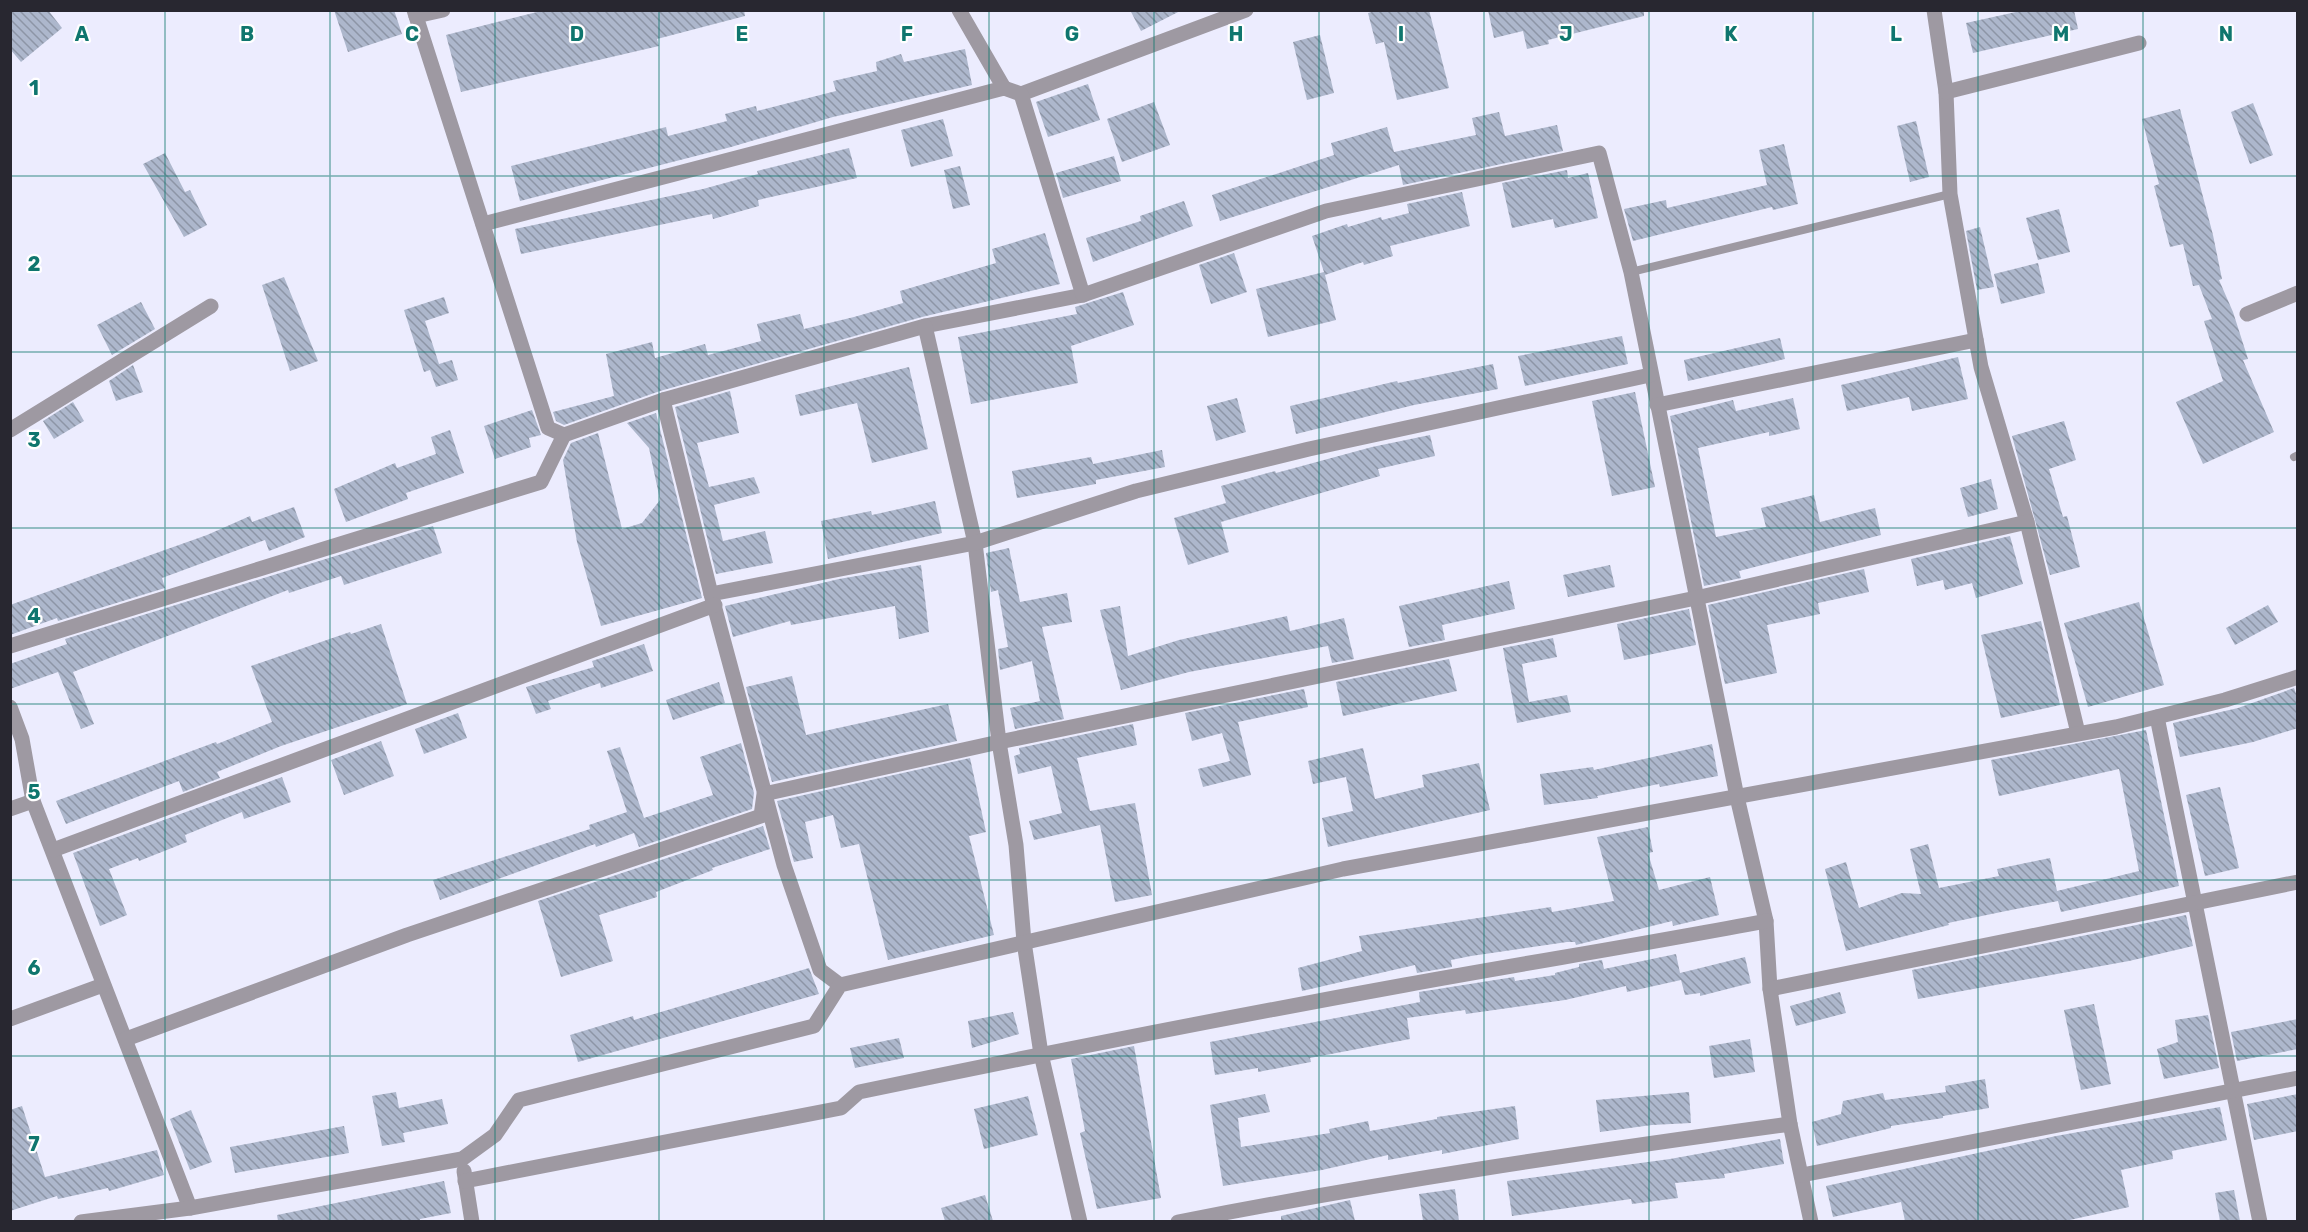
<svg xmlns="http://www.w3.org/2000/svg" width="2308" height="1232" font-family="Rubik,sans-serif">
<defs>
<pattern id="building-back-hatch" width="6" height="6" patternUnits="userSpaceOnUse" patternTransform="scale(1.5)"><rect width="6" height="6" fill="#adb7cc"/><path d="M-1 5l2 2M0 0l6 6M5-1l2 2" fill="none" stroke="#8d95a6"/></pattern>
</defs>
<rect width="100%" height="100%" fill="#ececfe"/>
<g fill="url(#building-back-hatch)">
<polygon points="10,10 48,10 62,28 21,62 10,49"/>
<polygon points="334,10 394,10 402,34 348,52"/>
<polygon points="545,10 744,10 745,16 657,39 659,46 461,92 446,35"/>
<polygon points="1130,10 1182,10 1141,31"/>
<polygon points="1379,10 1429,10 1449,88 1397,100 1384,42 1376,44 1368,13"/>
<polygon points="1488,10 1644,10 1644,16 1548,40 1549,44 1527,49 1523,31 1494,38"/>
<polygon points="2025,10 2074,10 2078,29 1973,53 1966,23"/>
<polygon points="1320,35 1334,93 1307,100 1293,42"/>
<polygon points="965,49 972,85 833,117 731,147 520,201 511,166 666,127 668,136 727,121 725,114 756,106 757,111 836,91 833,81 877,71 876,62 901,54 904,62"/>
<polygon points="1088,84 1100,120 1048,137 1036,102"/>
<polygon points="1154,102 1170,145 1122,162 1107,119"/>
<polygon points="2253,103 2273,155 2250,164 2231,112"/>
<polygon points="2180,109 2213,235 2222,279 2219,280 2233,312 2248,359 2243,360 2274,432 2203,464 2176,402 2223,381 2204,321 2212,319 2199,285 2193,286 2183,244 2170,247 2154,186 2159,184 2142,119"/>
<polygon points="1499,112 1505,136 1557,125 1563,151 1403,185 1399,165 1220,221 1212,195 1334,155 1331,143 1387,127 1394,152 1476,135 1472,118"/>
<polygon points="943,119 953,156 911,167 901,130"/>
<polygon points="1916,121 1929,177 1910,182 1897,126"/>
<polygon points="1784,144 1798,204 1773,210 1772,207 1633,241 1624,209 1666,200 1667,208 1767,185 1759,150"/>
<polygon points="849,148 857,178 758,200 759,206 713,219 712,214 521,254 515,229 703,189 758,174 757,171"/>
<polygon points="165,153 185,192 190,190 207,225 184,237 143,164"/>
<polygon points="1114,156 1121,181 1063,198 1056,173"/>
<polygon points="960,166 970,205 953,209 944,170"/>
<polygon points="1567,170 1568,178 1588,173 1598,218 1555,228 1553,219 1512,228 1502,183"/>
<polygon points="1462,192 1470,226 1390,246 1393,256 1364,265 1363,262 1325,275 1336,320 1268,337 1256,289 1324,272 1312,236 1347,224 1348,227 1381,217 1382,220 1409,213 1407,204"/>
<polygon points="1184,201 1193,226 1093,262 1086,238 1141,221 1140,216"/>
<polygon points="2059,209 2070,252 2038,260 2026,218"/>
<polygon points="1980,227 1994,287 1977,290 1966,231"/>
<polygon points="1045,233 1060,284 922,317 660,391 564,425 556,421 553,412 614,396 606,354 652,342 655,358 705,344 708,355 761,341 757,324 800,314 804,329 854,317 903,303 900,291 996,263 992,249"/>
<polygon points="1234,253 1247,292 1211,304 1199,265"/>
<polygon points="2038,263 2045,293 2001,304 1994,274"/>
<polygon points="284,277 318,361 290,371 262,285"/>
<polygon points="1123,292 1134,325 1071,346 1078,383 971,404 958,337 1077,314 1075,307"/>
<polygon points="444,297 449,313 425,321 439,364 452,360 458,380 436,387 430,370 424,372 404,310"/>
<polygon points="141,302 155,329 112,355 97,325"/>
<polygon points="1622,336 1628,364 1525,386 1518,356"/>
<polygon points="1780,338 1785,359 1688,381 1684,360"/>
<polygon points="1958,357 1968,399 1912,411 1909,397 1847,411 1841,385"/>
<polygon points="1493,364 1498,389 1414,405 1296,434 1290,406 1397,381 1398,383"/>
<polygon points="133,365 143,392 116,401 109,381"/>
<polygon points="909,367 928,449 872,463 857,403 800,416 795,395"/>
<polygon points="730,391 739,433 697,443 709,487 754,477 760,493 714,505 723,541 765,531 773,563 716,574 675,407"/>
<polygon points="1635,392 1655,487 1612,496 1592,401"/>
<polygon points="1237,398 1246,432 1216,441 1207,406"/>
<polygon points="1793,398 1800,429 1769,436 1769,432 1698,448 1716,537 1766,527 1761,508 1814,495 1820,522 1875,508 1881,535 1739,571 1741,578 1704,586 1670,416 1733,400 1736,411"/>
<polygon points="73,402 84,421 54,439 43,421"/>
<polygon points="532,410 541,435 529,438 531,447 495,459 484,426"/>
<polygon points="656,413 702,598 601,626 577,542 563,460 571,443 598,433 622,529 642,523 660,500 649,448 627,423"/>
<polygon points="2064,421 2076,460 2049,469 2063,517 2067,516 2080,567 2050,575 2012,436"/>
<polygon points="450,430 464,473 406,493 408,499 346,522 334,489 395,463 397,468 436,454 431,437"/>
<polygon points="1430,435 1435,456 1378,469 1380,476 1221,522 1229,552 1188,565 1174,518 1226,503 1221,486 1275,471 1276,473 1372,447"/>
<polygon points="1162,450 1165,467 1096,480 1096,484 1017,498 1012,471 1091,457 1093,464"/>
<polygon points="1991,479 1998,509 1968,517 1960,488"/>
<polygon points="935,501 942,533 828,559 821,521 871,511 872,515"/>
<polygon points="294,507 305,537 269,551 265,540 162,578 165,588 58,621 57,618 10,635 10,605 207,535 250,516 252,522"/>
<polygon points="433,526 442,553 344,585 341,576 289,593 288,590 73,672 94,724 81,729 58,672 10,689 10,664 67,644 65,639"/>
<polygon points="2010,536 2023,584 1976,598 1972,583 1945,590 1943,580 1917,586 1911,559"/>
<polygon points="1009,548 1020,602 1067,593 1072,622 1042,627 1064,719 1015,729 1010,708 1040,701 1032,661 1000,670 998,649 1008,647 998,590 991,592 986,553"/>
<polygon points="921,565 929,632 899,639 895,606 791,625 790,621 733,637 725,606 839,579"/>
<polygon points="1610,565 1615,587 1568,597 1563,575"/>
<polygon points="1864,569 1869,592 1818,603 1820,614 1767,625 1777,673 1725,684 1708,605"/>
<polygon points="1509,581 1515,609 1442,625 1445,640 1409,647 1399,606"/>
<polygon points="2139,602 2164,685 2088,707 2064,623"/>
<polygon points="2268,605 2278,622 2235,645 2226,628"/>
<polygon points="1120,606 1128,656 1179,640 1287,616 1290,631 1344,618 1354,659 1332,663 1328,646 1189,672 1121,690 1100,610"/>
<polygon points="1689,609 1696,645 1624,660 1617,624"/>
<polygon points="2041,621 2060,705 2001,718 1981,635"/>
<polygon points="381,624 407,704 281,746 217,772 220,778 183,792 179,781 66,824 56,801 216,742 217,744 272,722 251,666 350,632 351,634"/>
<polygon points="1553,638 1557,657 1522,664 1529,702 1567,695 1571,712 1517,723 1503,648"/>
<polygon points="644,644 653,671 601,688 600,683 548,701 551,709 536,714 526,687 594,667 592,661"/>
<polygon points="1449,659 1457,691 1343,716 1336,682"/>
<polygon points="792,676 806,735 948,704 957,741 772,782 746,687"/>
<polygon points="719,682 725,703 673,720 666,700"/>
<polygon points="2294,688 2298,699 2298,728 2253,742 2180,757 2173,723 2238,708"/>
<polygon points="1304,689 1308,707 1238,722 1251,775 1203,787 1198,769 1230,761 1222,733 1192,741 1185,713"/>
<polygon points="458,713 467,738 424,754 415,729"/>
<polygon points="1133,724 1137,745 1077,758 1090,811 1135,803 1152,895 1115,902 1100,825 1034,840 1029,821 1062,813 1051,766 1018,774 1014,756 1020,754 1019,748"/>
<polygon points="2146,730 2179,886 2061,912 2058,901 2006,911 1948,923 1949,925 1846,951 1825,869 1846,862 1859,908 1902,893 1921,894 1910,849 1928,844 1939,888 1999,876 1997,869 2050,858 2057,891 2139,871 2119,769 1999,796 1991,760"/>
<polygon points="381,741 394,776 344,795 331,760"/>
<polygon points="741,743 754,793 752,809 639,847 634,833 596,847 595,844 440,900 433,880 590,829 589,825 627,812 607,751 620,747 644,818 713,795 700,757"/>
<polygon points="1712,744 1718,776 1660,787 1659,784 1597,796 1598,798 1544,805 1540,774 1593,767 1594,770"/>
<polygon points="1363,748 1375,799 1424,787 1422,775 1479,763 1490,810 1328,847 1322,818 1353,811 1346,777 1313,784 1308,761"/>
<polygon points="970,758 986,832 969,836 994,935 888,960 859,844 841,848 833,815 805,822 813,858 794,862 777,801"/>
<polygon points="282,777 291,802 244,819 242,812 185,835 187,842 139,861 138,858 109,869 127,915 100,926 73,853"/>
<polygon points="2220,787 2239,868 2205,876 2186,795"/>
<polygon points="763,826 770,849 712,868 713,870 656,892 657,897 599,915 613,961 561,977 538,901"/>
<polygon points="1648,827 1653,852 1648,853 1659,890 1710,877 1719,915 1673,926 1672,921 1576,945 1575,942 1567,942 1471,956 1451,960 1452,967 1417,973 1415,965 1302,991 1298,968 1362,951 1359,936 1551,907 1552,912 1614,901 1597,837"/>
<polygon points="2186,915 2193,946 2129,961 1918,999 1912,970"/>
<polygon points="1676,954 1680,973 1745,957 1751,983 1700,996 1700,993 1685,995 1681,980 1627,992 1626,986 1565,1000 1466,1014 1465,1010 1407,1018 1410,1039 1310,1058 1311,1062 1258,1072 1258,1068 1215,1075 1210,1042 1420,1002 1419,992 1514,977 1515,981 1555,975 1555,973 1579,967 1579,964 1602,960 1604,969"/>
<polygon points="809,968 819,994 578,1062 570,1035 633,1016 634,1020"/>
<polygon points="1840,992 1846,1013 1796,1026 1790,1006"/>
<polygon points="2094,1004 2111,1084 2081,1090 2064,1010"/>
<polygon points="1013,1012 1019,1034 972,1048 968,1021"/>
<polygon points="2208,1015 2219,1068 2164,1079 2157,1049 2178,1042 2175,1020"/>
<polygon points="2298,1019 2298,1049 2237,1061 2231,1032"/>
<polygon points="899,1038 904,1058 855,1068 850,1048"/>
<polygon points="1750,1039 1755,1072 1714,1078 1709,1046"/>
<polygon points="1134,1046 1161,1198 1097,1209 1080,1133 1085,1131 1071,1059"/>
<polygon points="1985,1079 1989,1108 1943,1116 1943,1118 1891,1126 1891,1128 1817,1146 1812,1122 1841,1114 1843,1101 1883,1093 1885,1100 1946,1092 1945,1086"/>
<polygon points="396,1092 399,1108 442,1099 448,1124 403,1133 405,1142 382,1146 372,1096"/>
<polygon points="1689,1092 1691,1123 1652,1125 1600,1132 1596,1100"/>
<polygon points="1265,1094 1270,1112 1238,1118 1241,1147 1330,1133 1329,1129 1368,1121 1370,1131 1437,1119 1437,1117 1515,1106 1519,1139 1442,1154 1442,1150 1388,1160 1388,1155 1322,1170 1223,1186 1210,1105"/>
<polygon points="2298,1094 2298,1131 2254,1140 2247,1104"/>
<polygon points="1028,1096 1038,1135 984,1149 974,1109"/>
<polygon points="22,1106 45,1177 157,1150 164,1175 109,1191 108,1188 58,1199 57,1196 10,1211 10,1110"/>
<polygon points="2220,1107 2227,1140 2172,1151 2173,1159 2121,1170 2129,1207 2065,1221 1905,1221 1901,1202 1833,1217 1826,1186 2056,1136"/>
<polygon points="191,1110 212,1162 190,1170 170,1119"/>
<polygon points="344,1126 349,1153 235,1173 230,1147"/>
<polygon points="1780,1139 1784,1164 1724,1174 1725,1178 1675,1183 1678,1198 1632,1204 1631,1199 1512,1216 1507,1181 1670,1159"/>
<polygon points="444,1181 451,1213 420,1219 420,1221 278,1221 277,1215"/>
<polygon points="1455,1189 1459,1221 1423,1221 1419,1194"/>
<polygon points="2234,1190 2240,1221 2220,1221 2215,1193"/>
<polygon points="985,1195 993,1221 945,1221 941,1208"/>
<polygon points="1350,1200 1355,1221 1281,1221 1281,1216"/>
</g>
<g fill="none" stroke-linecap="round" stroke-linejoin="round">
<g stroke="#9e99a2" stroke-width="8">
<polyline points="1631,272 1950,194"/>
<polyline points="2294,457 2298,455"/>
</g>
<g stroke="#9e99a2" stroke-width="15">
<polyline points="414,10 548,428 564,435 663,400 925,326 1083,295 1326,211 1599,153 1631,272 1737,797 1766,921 1770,989 1790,1124 1811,1222"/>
<polyline points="959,10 1004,88"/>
<polyline points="1934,10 1946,92 1950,194 1981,367 2027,522 2078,733"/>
<polyline points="416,16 443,10"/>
<polyline points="1946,92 2139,43"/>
<polyline points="1021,94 1246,10"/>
<polyline points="483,224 1004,88 1021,94 1083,295"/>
<polyline points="2247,314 2298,293"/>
<polyline points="925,326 975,543 999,742 1016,845 1024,942 1041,1054 1080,1222"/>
<polyline points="663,400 711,594 784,865 820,970 840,985"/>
<polyline points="1657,405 1976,340"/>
<polyline points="10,430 211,306"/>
<polyline points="711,594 975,543 1136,491 1309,449 1650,375"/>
<polyline points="10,646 541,482 564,435"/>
<polyline points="10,707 22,739 33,801 190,1208"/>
<polyline points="2157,717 2260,1222"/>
<polyline points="10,809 33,801"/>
<polyline points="53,850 715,605"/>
<polyline points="1770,989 2298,882"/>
<polyline points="10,1019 103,985"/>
<polyline points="126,1039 407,935 761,816 764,794 999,742 1696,598 2027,522"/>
<polyline points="464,1171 472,1222"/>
<polyline points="1802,1175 2298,1078"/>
<path d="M 465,1181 L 841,1108 L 859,1092 C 1041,1054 1223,1018 1405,985 C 1525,963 1646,944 1766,921"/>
<polyline points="81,1222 190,1208 462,1159 495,1135 519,1100 814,1026 840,985 1343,869 2116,727 2225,700 2298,677"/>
<path d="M 1178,1222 C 1381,1182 1585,1152 1790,1124"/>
</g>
</g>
<path fill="none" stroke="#0f766e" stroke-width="1.5" stroke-opacity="0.55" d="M 165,10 L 165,1222M 330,10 L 330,1222M 495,10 L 495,1222M 659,10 L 659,1222M 824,10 L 824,1222M 989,10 L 989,1222M 1154,10 L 1154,1222M 1319,10 L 1319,1222M 1484,10 L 1484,1222M 1649,10 L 1649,1222M 1813,10 L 1813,1222M 1978,10 L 1978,1222M 2143,10 L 2143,1222M 10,176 L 2298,176M 10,352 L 2298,352M 10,528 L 2298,528M 10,704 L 2298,704M 10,880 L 2298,880M 10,1056 L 2298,1056"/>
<g font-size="20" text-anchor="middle" font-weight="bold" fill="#0f766e" stroke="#fff" stroke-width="4.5" stroke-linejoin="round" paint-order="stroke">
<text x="82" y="41">A</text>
<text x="247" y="41">B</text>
<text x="412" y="41">C</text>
<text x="577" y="41">D</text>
<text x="742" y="41">E</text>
<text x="907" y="41">F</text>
<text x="1072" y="41">G</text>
<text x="1236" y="41">H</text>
<text x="1401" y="41">I</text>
<text x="1566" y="41">J</text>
<text x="1731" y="41">K</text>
<text x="1896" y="41">L</text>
<text x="2061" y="41">M</text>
<text x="2226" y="41">N</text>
<text x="34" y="95">1</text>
<text x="34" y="271">2</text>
<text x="34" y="447">3</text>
<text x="34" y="623">4</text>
<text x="34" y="799">5</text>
<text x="34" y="975">6</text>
<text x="34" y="1151">7</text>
</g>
<rect width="2308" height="1232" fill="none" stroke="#282730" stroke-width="24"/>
</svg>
